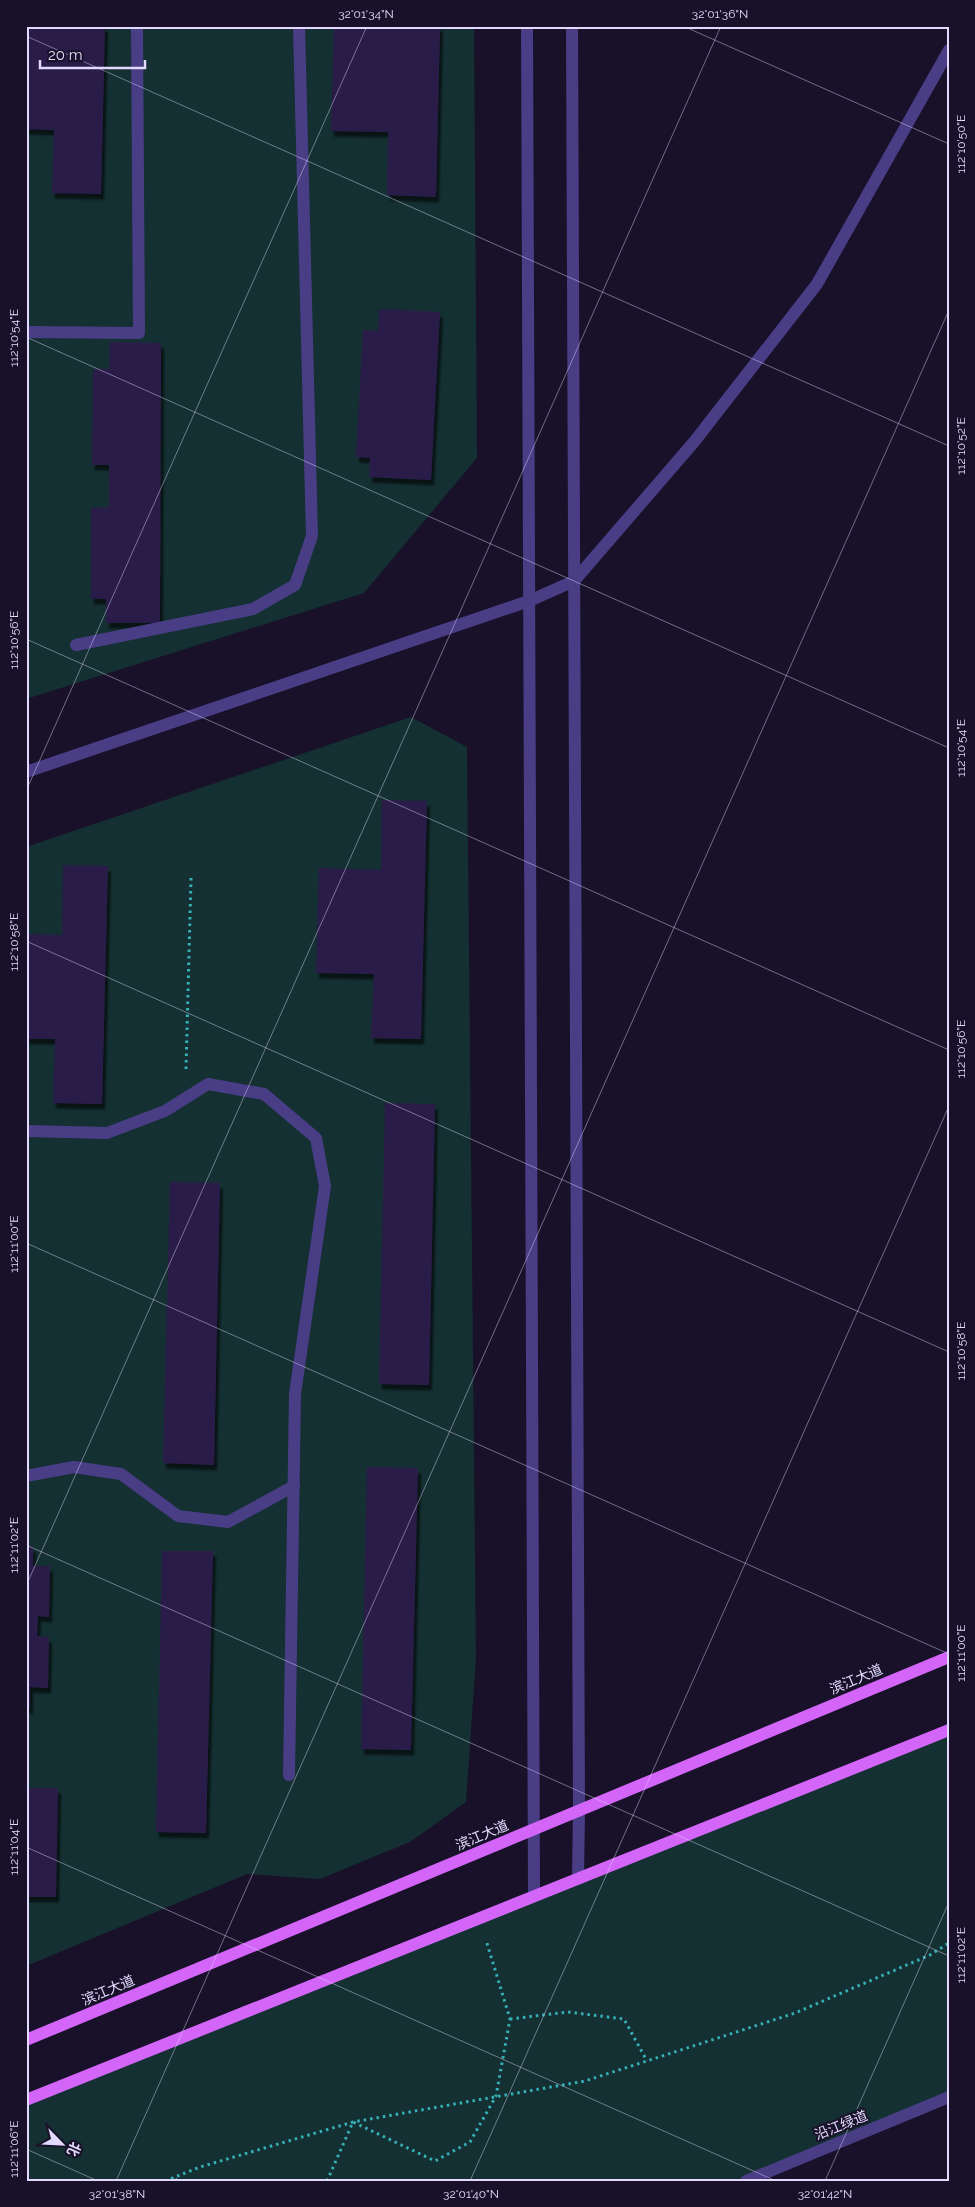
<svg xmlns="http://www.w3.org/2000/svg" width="975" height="2207" font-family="Raleway,'Noto Sans SC',sans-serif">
<defs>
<filter id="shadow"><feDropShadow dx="3" dy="5.5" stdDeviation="1" flood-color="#0009"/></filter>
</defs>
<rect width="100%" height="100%" fill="#181129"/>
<g fill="#143032">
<polygon points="26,26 474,26 477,458 364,593 26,699"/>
<polygon points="411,717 467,747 476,1658 466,1802 410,1842 320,1879 247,1874 26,1966 26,847"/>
<polygon points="949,1730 949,2097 746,2181 26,2181 26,2100"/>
</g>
<g fill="#2b1e49" filter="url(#shadow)">
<polygon points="26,26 105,26 101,194 52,193 54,130 26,129"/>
<polygon points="334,26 440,26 436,197 387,195 388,132 331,131"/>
<polygon points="379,309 440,312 431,480 369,477 370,458 356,457 363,330 378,331"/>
<polygon points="110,342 161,343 160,623 106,623 106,599 91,599 91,508 109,507 109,465 92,465 93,369 109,369"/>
<polygon points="382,800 427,801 421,1039 371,1038 374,974 316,973 319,868 381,870"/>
<polygon points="63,865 108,866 102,1104 53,1103 55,1039 26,1039 26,934 62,935"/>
<polygon points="385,1103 435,1104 429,1385 379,1384"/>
<polygon points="170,1182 220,1183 214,1465 163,1463"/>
<polygon points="367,1467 418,1468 411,1750 361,1749"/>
<polygon points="26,1546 33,1547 33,1566 50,1566 49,1617 38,1616 37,1636 49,1637 48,1688 30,1687 30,1708 26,1708"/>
<polygon points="162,1551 213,1551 206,1833 156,1832"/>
<polygon points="26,1788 58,1788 56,1897 26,1897"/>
</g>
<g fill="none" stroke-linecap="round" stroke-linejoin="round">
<g stroke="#35b0b7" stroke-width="3" stroke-dasharray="2.5 4" stroke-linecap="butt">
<polyline points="186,1069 191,878"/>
<polyline points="510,2019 568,2012 624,2019 647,2061"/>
<polyline points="165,2181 200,2167 353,2122 585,2081 795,2013 930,1955 949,1943"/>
<polyline points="173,2181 174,2177 177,2181"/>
<polyline points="327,2181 353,2122 435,2161 470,2142 496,2096 510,2019 486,1940"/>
</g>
<g stroke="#493e86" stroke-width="12">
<polyline points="26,332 139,333 137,26"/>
<polyline points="76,645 253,609 295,585 312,536 299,26"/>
<polyline points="26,1131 107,1133 165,1111 208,1084 264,1094 316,1138 325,1186 295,1394 289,1775"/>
<polyline points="26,1476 74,1467 121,1474 178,1516 228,1522 294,1486"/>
</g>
<g stroke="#493e86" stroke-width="12">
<polyline points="527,26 534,1896"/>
<polyline points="572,26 579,1810 578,1879"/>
<polyline points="26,772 529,601 574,581 694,442 817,284 949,50"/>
<polyline points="746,2181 949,2097"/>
</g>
<g stroke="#d365f9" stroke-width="12">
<polyline points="26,2040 949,1657"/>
<polyline points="26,2100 949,1730"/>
</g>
</g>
<path fill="none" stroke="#e2dafe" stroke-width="1" stroke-opacity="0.45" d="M 683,26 L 949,144M 26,36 L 949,446M 26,337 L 949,748M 26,639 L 949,1050M 26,791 L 367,26M 26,941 L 949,1352M 26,1243 L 949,1654M 26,1545 L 949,1956M 26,1586 L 721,26M 26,1847 L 776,2181M 26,2149 L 98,2181M 116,2181 L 949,310M 470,2181 L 949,1106M 825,2181 L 949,1902"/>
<g text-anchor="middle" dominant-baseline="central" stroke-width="4" stroke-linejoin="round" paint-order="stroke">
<g font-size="14" fill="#e2dafe" stroke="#181129">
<text transform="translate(856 1679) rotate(-23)">滨江大道</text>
<text transform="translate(482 1835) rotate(-23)">滨江大道</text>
<text transform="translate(108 1990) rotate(-23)">滨江大道</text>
<text transform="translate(841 2125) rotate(-22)">沿江绿道</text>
</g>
</g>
<rect width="975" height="2207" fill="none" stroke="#181129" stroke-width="55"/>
<g transform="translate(62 2144) rotate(114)" stroke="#181129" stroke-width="4" paint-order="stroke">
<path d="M0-4L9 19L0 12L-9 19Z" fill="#e2dafe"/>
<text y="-8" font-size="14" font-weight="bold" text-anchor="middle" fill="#e2dafe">北</text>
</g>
<path d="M40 60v8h105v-8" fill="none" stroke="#e2dafe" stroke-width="2.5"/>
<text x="48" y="60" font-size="15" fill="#e2dafe" stroke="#181129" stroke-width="4" paint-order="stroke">20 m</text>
<rect x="28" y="28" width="920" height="2152" fill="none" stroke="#e2dafe" stroke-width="2"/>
<g font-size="12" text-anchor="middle" fill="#e2dafe">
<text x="366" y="18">32°01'34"N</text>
<text x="720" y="18">32°01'36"N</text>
<text transform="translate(961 144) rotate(-90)" y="4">112°10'50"E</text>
<text transform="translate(14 338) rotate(-90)" y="4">112°10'54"E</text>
<text transform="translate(961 446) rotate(-90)" y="4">112°10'52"E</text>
<text transform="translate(14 640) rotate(-90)" y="4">112°10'56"E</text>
<text transform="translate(961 748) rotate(-90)" y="4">112°10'54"E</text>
<text transform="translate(14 942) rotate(-90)" y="4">112°10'58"E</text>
<text transform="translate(961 1049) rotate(-90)" y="4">112°10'56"E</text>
<text transform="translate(14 1244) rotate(-90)" y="4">112°11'00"E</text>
<text transform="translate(961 1351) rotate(-90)" y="4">112°10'58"E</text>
<text transform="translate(14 1545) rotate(-90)" y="4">112°11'02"E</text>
<text transform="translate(961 1653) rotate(-90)" y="4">112°11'00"E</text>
<text transform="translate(14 1847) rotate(-90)" y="4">112°11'04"E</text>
<text transform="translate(961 1955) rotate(-90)" y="4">112°11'02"E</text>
<text transform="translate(14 2149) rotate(-90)" y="4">112°11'06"E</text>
<text x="117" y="2198">32°01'38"N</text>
<text x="471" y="2198">32°01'40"N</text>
<text x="825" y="2198">32°01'42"N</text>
</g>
</svg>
